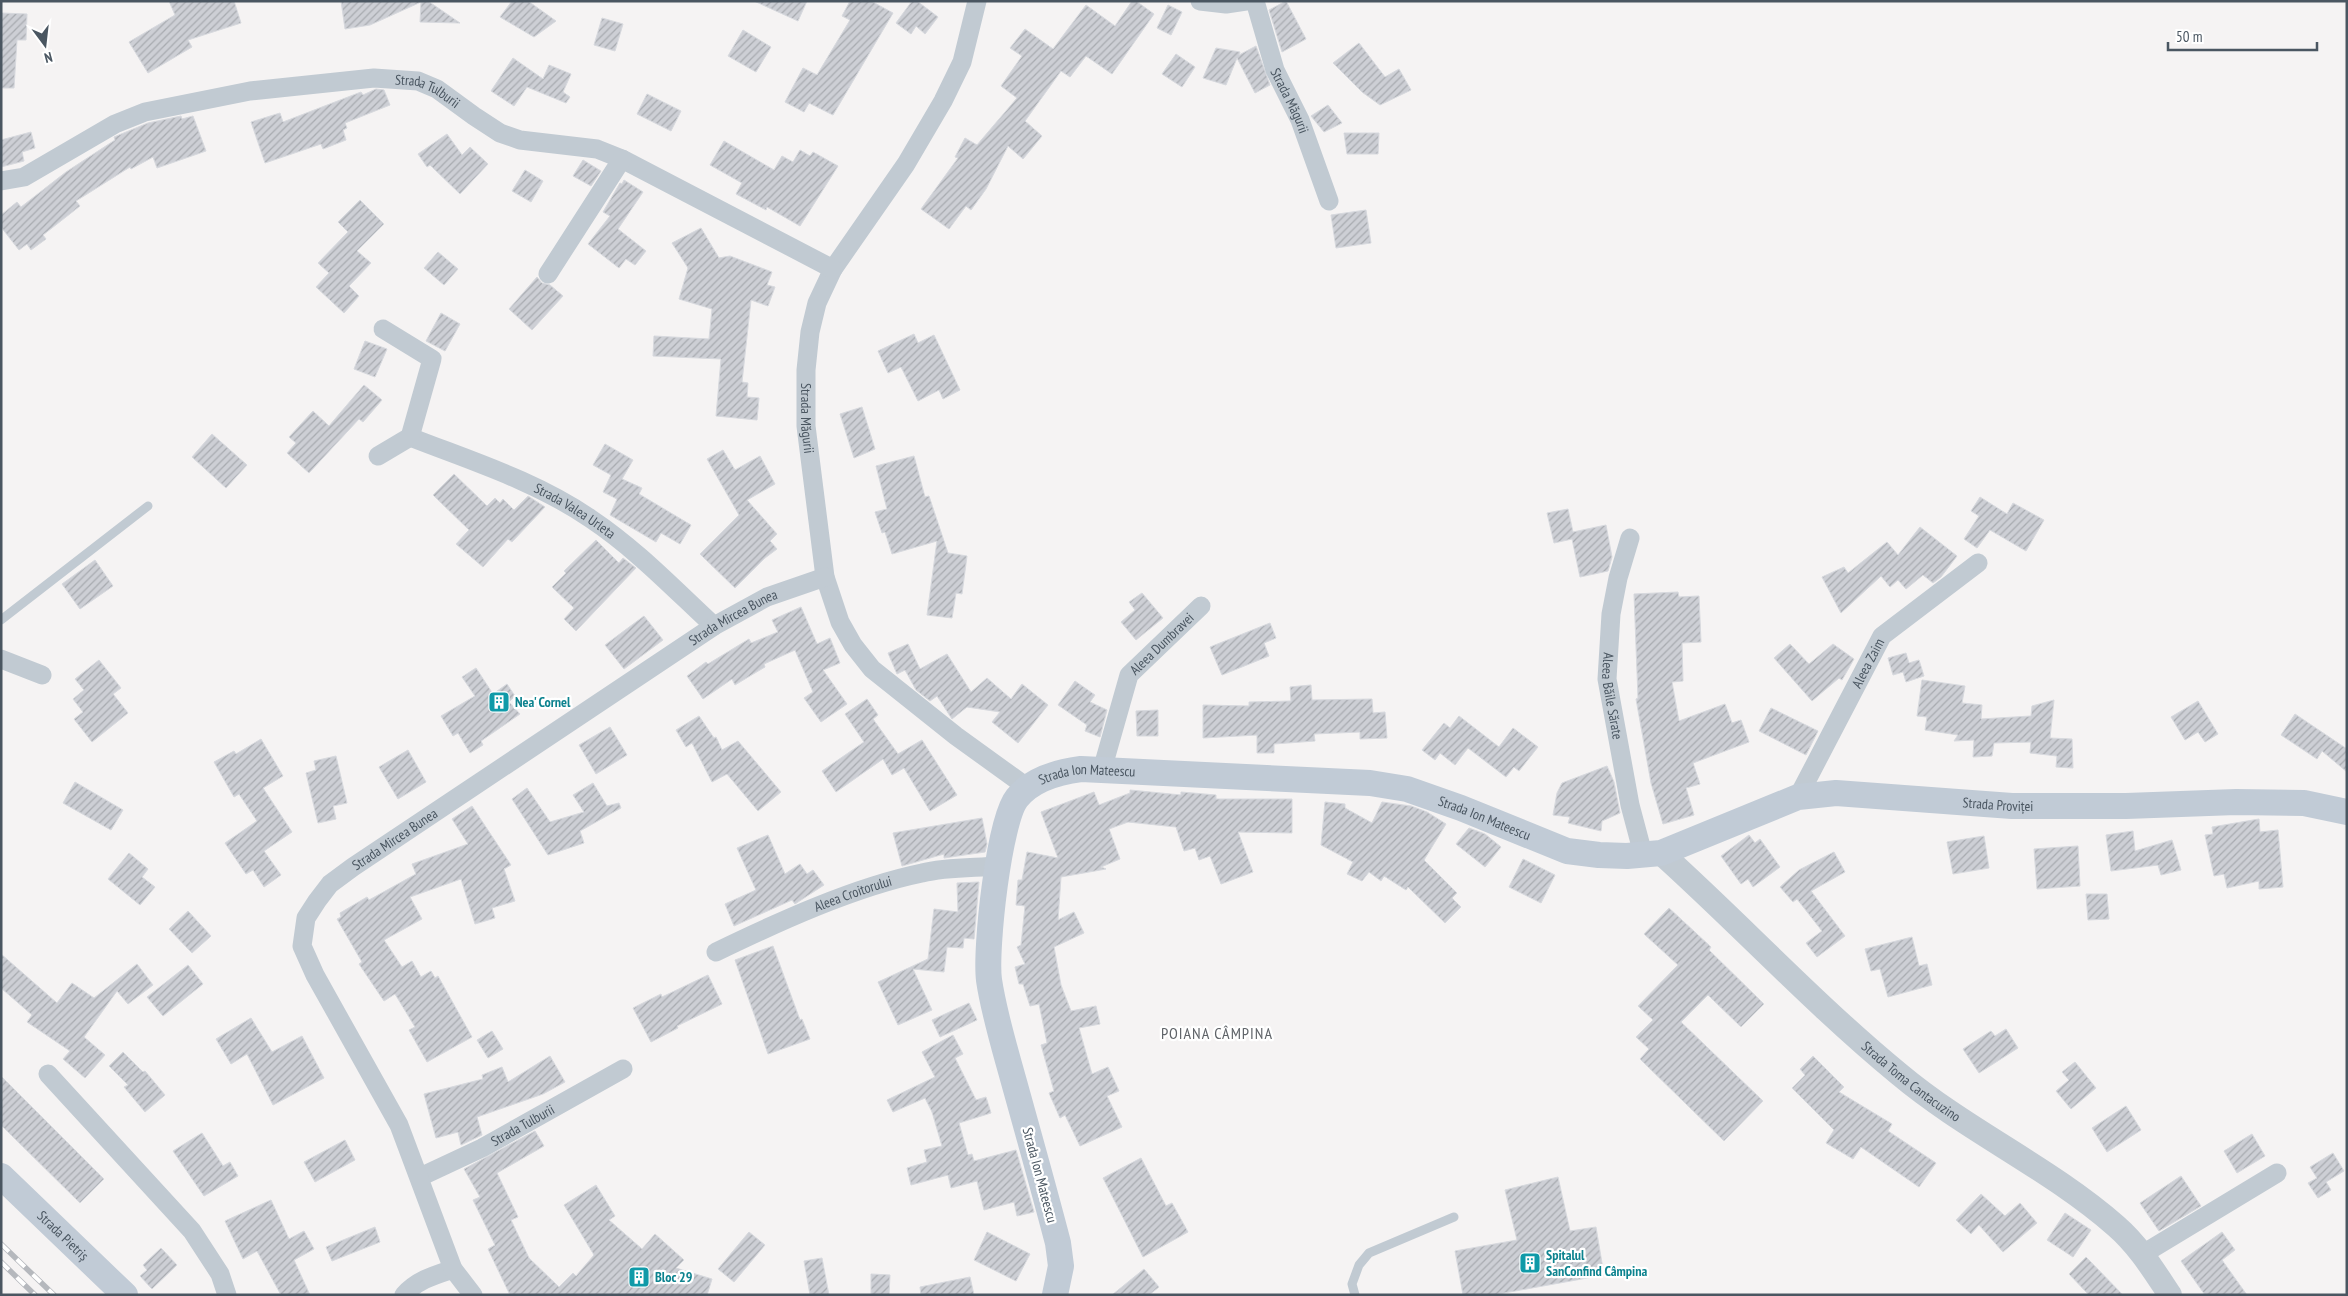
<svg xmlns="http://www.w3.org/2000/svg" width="2348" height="1296" font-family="'PT Sans Narrow',sans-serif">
<defs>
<pattern id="building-hatch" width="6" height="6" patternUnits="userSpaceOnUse" patternTransform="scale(1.25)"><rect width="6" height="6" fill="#cdcfd5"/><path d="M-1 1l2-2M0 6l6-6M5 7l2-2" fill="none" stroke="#a8abb0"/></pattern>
</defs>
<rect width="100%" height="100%" fill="#f5f3f3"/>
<g fill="url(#building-hatch)" stroke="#d7d9de">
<polygon points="169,1 234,1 241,23 188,40 192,47 148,73 129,42 175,15"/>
<polygon points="341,1 428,1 460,23 420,22 421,2 370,25 345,29"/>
<polygon points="512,1 528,1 556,21 534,37 500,17"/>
<polygon points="754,1 807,1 798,21"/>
<polygon points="850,1 871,1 893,13 833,115 809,103 804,112 785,102 803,68 817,75 850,20 842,16"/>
<polygon points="912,1 917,1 938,17 925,34 916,26 911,34 896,23"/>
<polygon points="1132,1 1136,1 1154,14 1112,74 1086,56 1070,77 1061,71 1025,121 1042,136 1023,159 1008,146 986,189 971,210 966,206 949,229 921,209 958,158 955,157 965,138 977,145 1017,98 1001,86 1022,56 1010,48 1025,29 1053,49 1086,5 1115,26"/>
<polygon points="1286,1 1306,39 1282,52 1269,10"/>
<polygon points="1168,5 1182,12 1171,35 1157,28"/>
<polygon points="1,13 27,14 26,40 17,40 14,88 1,88"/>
<polygon points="602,18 623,24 615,51 594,45"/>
<polygon points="743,30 771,47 756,72 728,56"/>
<polygon points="1359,43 1385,77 1399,69 1411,90 1380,105 1362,92 1333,63"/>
<polygon points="1256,46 1270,85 1255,93 1237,58 1226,85 1203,78 1216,48 1240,52 1239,55"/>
<polygon points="1176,54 1195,67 1182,87 1162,74"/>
<polygon points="513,58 543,79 549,65 571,74 563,92 570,97 566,103 527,87 514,106 491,91"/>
<polygon points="376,89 384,90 390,105 345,123 347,128 343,130 346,140 323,149 321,144 265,163 251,122 280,113 283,122 361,92 363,95"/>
<polygon points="647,94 681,111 671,131 637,114"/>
<polygon points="1328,105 1342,123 1324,132 1311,116"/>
<polygon points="181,116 182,119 193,116 206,151 157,168 153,157 131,169 130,167 76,201 80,206 43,235 46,239 31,250 27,244 19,250 1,227 1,215 17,202 21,207 66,172 115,140 114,137 148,123"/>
<polygon points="31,132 35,148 22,152 24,161 1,167 1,140"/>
<polygon points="1344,133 1379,133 1378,154 1347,154"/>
<polygon points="447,134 462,155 470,147 488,164 460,194 430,165 427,167 418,154"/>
<polygon points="724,141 774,170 782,156 793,162 800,150 810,156 813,152 838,166 800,226 767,207 766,210 736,194 742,183 710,165"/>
<polygon points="583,160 601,171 591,186 573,176"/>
<polygon points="525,170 543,181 531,202 512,191"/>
<polygon points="624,180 643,192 618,229 646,251 635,265 626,259 619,268 588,244 610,216 603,212 620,183 622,184"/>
<polygon points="360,200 384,224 357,251 371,263 349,286 359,296 344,313 316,287 329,273 318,263 348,232 338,222"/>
<polygon points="1366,210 1371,243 1336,248 1331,215"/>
<polygon points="701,228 719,258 730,256 772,272 767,285 775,287 768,306 751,300 742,382 748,383 747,397 759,398 757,420 716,416 721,359 653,356 654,336 709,339 712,309 679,299 688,268 672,243"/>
<polygon points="438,252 458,269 444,285 424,268"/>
<polygon points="537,277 542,283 550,285 563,296 532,330 509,309"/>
<polygon points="441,313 460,324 445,351 426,341"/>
<polygon points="914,334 918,343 934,335 960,390 943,399 939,390 918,401 901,367 888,373 878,351"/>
<polygon points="365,341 387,349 375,377 354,369"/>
<polygon points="364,385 382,400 363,422 359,419 309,473 287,453 296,443 289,437 313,411 329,426"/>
<polygon points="862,407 875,449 854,458 840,414"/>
<polygon points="212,434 247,465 226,488 192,457"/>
<polygon points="605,444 633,460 622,479 642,488 639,494 691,525 680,544 661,533 656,542 610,515 617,499 603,492 611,475 593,465"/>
<polygon points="723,450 735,470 760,456 775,484 747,500 777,534 770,541 777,549 765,558 735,588 700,554 739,515 707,459"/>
<polygon points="914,456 925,497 929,496 948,553 967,556 962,594 956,593 952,618 927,615 937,541 892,554 885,532 882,533 875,512 887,509 876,466"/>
<polygon points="454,474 487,506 495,498 500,503 503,499 514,510 528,496 545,507 512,542 508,539 483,567 456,544 469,530 433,495"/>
<polygon points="1980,497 2007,514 2013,503 2044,520 2026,551 1990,530 1977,548 1964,539 1979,516 1971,511"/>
<polygon points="1568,509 1573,532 1606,525 1612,557 1608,571 1580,577 1572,539 1554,543 1547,513"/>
<polygon points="1920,527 1957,556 1941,577 1933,583 1923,575 1906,589 1898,580 1890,587 1881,576 1841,613 1822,577 1844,567 1848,573 1887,542 1898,555"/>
<polygon points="596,540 619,563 623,558 636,568 576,631 564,619 574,608 552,587 566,573 564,571"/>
<polygon points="95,560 113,586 80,609 62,584"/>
<polygon points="1678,592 1679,597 1699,596 1701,642 1682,643 1683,681 1672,682 1679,721 1725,704 1732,723 1741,720 1749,742 1693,763 1700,784 1686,788 1694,815 1663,824 1651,783 1636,699 1638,698 1634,594"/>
<polygon points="1142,593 1163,618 1136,640 1121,622 1135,610 1129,602"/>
<polygon points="801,607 817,644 830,638 840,663 823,670 847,704 821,722 804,698 813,692 795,650 764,664 765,667 735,685 732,679 703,699 687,676 706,662 708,664 749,639 751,643 778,632 772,620"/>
<polygon points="644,616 663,640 624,669 605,645"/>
<polygon points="1270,623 1276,638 1264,643 1269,656 1222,675 1210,647"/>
<polygon points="908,644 920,669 947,654 971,692 987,678 1011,699 1022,684 1048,705 1018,743 992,722 1000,712 967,707 952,719 937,696 930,701 916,690 905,670 897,674 888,653"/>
<polygon points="1790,644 1809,664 1833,644 1854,659 1842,680 1839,678 1812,701 1774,658"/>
<polygon points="1906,653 1909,663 1919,660 1924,676 1906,682 1903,672 1893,675 1888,658"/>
<polygon points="99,660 121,688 113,694 128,713 92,742 74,719 83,712 73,699 84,690 75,679"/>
<polygon points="476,668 493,694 507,684 515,696 509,702 520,714 481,741 483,745 470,753 458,733 453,736 441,716 475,696 462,677"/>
<polygon points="1922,680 1965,686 1962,703 1982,705 1981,719 2031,716 2032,706 2054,700 2050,738 2072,739 2073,768 2056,767 2057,756 2030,753 2031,742 1994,743 1992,756 1973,757 1974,740 1954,741 1958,735 1925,730 1927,717 1917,716"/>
<polygon points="1075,681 1095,695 1090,702 1107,710 1100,737 1085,731 1087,725 1058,705"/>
<polygon points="1311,685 1312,700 1372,699 1373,713 1385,712 1387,738 1360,739 1360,732 1314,734 1315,741 1274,744 1274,753 1257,753 1257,735 1203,738 1203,705 1249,706 1249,702 1291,701 1290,687"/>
<polygon points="867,699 878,715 873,719 898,754 922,740 957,795 930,811 904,768 892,775 883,759 836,792 822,771 864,742 845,714"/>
<polygon points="2198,701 2218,734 2205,742 2198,732 2185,740 2171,717"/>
<polygon points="1771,708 1818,731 1806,755 1759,731"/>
<polygon points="1158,710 1158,736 1137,736 1136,711"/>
<polygon points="2295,714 2347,749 2347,772 2322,751 2317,759 2281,735"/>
<polygon points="699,716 714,738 716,737 722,750 738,741 781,792 758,811 727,774 712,782 692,743 686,747 676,730"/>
<polygon points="1459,716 1499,747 1513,728 1538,747 1519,771 1514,767 1506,777 1468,748 1455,765 1440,753 1435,760 1422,750 1444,723 1450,728"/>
<polygon points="610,727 627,755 596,774 579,745"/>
<polygon points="261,739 283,776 263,788 292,832 264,851 281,875 264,887 253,870 246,874 225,843 257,821 239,794 234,797 214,762 234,751 236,754"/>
<polygon points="408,750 426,782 398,799 379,767"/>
<polygon points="336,756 347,803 333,806 336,819 318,823 306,773 316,770 314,761"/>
<polygon points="1607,766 1614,782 1620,813 1602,821 1601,831 1568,823 1570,817 1553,815 1557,793 1562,783"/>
<polygon points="75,782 123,810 111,830 63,803"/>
<polygon points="593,783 607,806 619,803 621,808 580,831 584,843 548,855 512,799 527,788 550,822 584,812 573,795"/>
<polygon points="1130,790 1181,795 1181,792 1216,795 1216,799 1292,799 1292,833 1238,832 1253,872 1221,884 1210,856 1199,860 1195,848 1184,851 1176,827 1128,822 1109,829 1120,859 1101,867 1106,869 1061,877 1058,920 1074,912 1084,933 1054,947 1061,985 1071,1011 1096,1006 1100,1024 1079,1028 1092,1074 1108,1067 1119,1091 1107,1096 1122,1127 1080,1146 1065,1115 1060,1118 1049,1093 1054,1091 1041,1045 1047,1043 1039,1004 1030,1006 1023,984 1019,984 1015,967 1025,964 1017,947 1021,945 1025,906 1016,905 1018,880 1022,880 1027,852 1058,858 1041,812 1094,792 1099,805 1130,793"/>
<polygon points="1325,802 1345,804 1345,808 1372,823 1382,802 1411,806 1427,812 1446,824 1424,860 1457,893 1452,898 1461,907 1445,923 1408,887 1406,890 1384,876 1381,881 1369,872 1362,881 1347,874 1353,862 1321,845"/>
<polygon points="472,806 511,865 504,869 515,901 492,908 495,918 475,924 461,879 410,897 422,919 384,940 402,967 412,961 421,977 431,971 435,978 438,976 472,1037 427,1062 409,1030 415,1027 395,994 384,1001 359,964 362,962 337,919 341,917 340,913 367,897 369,900 416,874 412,864 468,844 452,819"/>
<polygon points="982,818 987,844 985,852 944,858 944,854 902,866 893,833"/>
<polygon points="2259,819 2260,832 2278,830 2283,887 2259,889 2259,881 2227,888 2224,874 2214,876 2205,835 2213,834 2212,827"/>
<polygon points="1469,828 1485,834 1501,847 1485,867 1456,844"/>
<polygon points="2133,831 2135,851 2172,840 2181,870 2161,875 2158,865 2111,871 2106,835"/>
<polygon points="768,835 785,874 800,864 807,874 813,870 824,885 798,902 795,904 792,900 734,926 725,904 756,890 737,848"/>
<polygon points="1749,835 1755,843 1760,839 1780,867 1753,887 1748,879 1741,884 1721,856"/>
<polygon points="1984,836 1989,868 1953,874 1947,842"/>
<polygon points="2078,846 2080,886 2037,889 2034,849"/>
<polygon points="1834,852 1845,872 1811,891 1845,936 1817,957 1806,943 1822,931 1797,899 1793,902 1780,887 1799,870"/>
<polygon points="129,853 148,869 142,877 155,887 140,905 108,879"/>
<polygon points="1523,859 1555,875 1541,903 1509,887"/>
<polygon points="979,882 974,939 964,938 963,948 947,947 944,972 913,969 932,1010 898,1025 878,982 928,959 934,909 958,912 957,883"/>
<polygon points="2086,894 2107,894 2109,919 2088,920"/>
<polygon points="1669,908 1711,947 1709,950 1764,1004 1741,1027 1708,995 1681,1022 1763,1101 1724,1141 1640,1059 1649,1049 1636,1037 1653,1020 1638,1006 1678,965 1644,934"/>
<polygon points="188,911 211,936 192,953 169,929"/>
<polygon points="1912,937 1919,966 1927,964 1932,985 1888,997 1880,969 1871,971 1865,949"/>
<polygon points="773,946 800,1020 802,1019 810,1039 768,1054 735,960"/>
<polygon points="1,954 57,1003 72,983 94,998 137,964 153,985 128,1004 117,991 84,1037 105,1055 85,1078 63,1059 70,1051 27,1022 32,1015 1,988"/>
<polygon points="188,965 203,984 163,1016 147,997"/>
<polygon points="708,975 722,1004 677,1026 678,1028 651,1042 633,1008 661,994 662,997"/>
<polygon points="969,1003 977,1020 940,1037 932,1020"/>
<polygon points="251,1018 272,1052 302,1036 324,1078 273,1105 247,1054 231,1064 216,1039"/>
<polygon points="2006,1029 2018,1048 1979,1073 1963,1049 1991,1031 1995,1036"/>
<polygon points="492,1031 503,1049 488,1058 477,1040"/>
<polygon points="953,1035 963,1054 955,1058 976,1100 986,1097 991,1113 959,1123 968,1155 972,1154 974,1161 1016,1150 1034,1212 1017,1216 1014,1202 984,1210 977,1181 951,1188 948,1175 911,1185 907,1168 927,1162 924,1150 942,1146 932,1112 925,1098 893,1112 887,1100 935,1077 922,1052"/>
<polygon points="123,1052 143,1072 145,1071 165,1095 145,1112 124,1087 128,1085 109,1066"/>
<polygon points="550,1056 565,1082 543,1094 477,1117 482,1135 461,1145 458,1132 436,1138 424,1094 483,1079 482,1075 502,1067 508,1082"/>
<polygon points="1813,1056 1844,1087 1839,1092 1892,1124 1888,1131 1936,1163 1919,1187 1861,1147 1853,1159 1826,1143 1834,1130 1792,1088 1805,1075 1800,1069"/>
<polygon points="2075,1062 2096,1088 2071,1109 2056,1091 2069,1080 2062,1072"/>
<polygon points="1,1076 104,1179 80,1203 1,1125"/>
<polygon points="2126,1106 2141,1130 2107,1152 2092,1128"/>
<polygon points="535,1131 544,1146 497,1173 518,1217 511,1220 529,1258 559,1287 573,1273 576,1276 594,1255 564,1205 596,1185 615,1216 609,1220 642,1249 655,1234 684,1260 676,1268 712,1279 707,1295 510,1295 488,1249 495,1245 473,1200 480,1197 464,1169"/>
<polygon points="202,1133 223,1166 230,1162 238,1176 204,1196 173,1151"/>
<polygon points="2252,1134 2265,1156 2237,1173 2224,1151"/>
<polygon points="345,1140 355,1160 315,1182 304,1162"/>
<polygon points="2333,1153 2344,1171 2326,1182 2331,1190 2318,1198 2308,1183 2317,1178 2310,1167"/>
<polygon points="1141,1158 1166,1206 1172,1203 1188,1232 1143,1257 1103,1178"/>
<polygon points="2181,1176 2201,1206 2159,1231 2140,1203"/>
<polygon points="1558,1177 1570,1231 1596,1227 1604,1275 1493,1295 1463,1295 1455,1251 1517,1240 1505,1190"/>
<polygon points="1981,1194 2005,1216 2020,1203 2037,1223 2003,1252 1979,1225 1971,1234 1956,1220"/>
<polygon points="271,1200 289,1239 304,1231 314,1249 294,1260 310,1295 281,1295 257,1251 243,1259 225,1221"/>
<polygon points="2065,1213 2091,1230 2073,1257 2047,1240"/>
<polygon points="375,1227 380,1242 332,1261 326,1247"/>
<polygon points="749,1232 765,1245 734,1282 718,1269"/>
<polygon points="987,1232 1030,1254 1016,1281 974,1260"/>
<polygon points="2222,1232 2235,1250 2222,1260 2247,1295 2205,1295 2181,1261"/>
<polygon points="161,1248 177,1265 152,1289 140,1276 147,1270 143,1265"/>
<polygon points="2086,1257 2123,1295 2089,1295 2069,1274"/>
<polygon points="822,1258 829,1295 810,1295 804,1261"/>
<polygon points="1144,1269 1159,1287 1149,1295 1112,1295"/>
<polygon points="871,1274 890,1275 889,1295 871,1295"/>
<polygon points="970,1277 974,1295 921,1295 920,1287"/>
</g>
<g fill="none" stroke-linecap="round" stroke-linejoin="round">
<g stroke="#c1cad2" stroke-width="9">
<polyline points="1,620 148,506"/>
<polyline points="1355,1295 1352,1284 1359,1265 1369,1253 1454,1217"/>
</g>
<g stroke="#c1cad2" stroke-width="19">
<path id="s1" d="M 977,1 L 962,62 L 943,101 L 906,164 L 833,269 L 817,303 L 810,332 L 806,370 L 806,426 L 825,577 L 840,622 L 853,645 L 872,669 L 956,736 L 1028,788"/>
<polyline points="1200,1 1226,4 1246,1"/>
<path id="s2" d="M 1255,1 L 1275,70 L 1300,120 L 1329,201"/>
<path id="s3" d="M 1,181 L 24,177 L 115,124 L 145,112 L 250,91 L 374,78 L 418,81 L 437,89 L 474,116 L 500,133 L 520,140 L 597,149 L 622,159 L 833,269"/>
<polyline points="548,274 622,159"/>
<path id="s4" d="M 410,437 C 471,461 536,481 591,519 C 636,549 674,589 714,626"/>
<polyline points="378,456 410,437 432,359 383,329"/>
<path id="s5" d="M 1630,538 L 1618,578 L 1611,614 L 1607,679 L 1630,805 L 1643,854"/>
<polyline points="1,659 42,675"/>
<path id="s6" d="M 1102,770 L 1129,675 L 1201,606"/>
<path id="s7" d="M 1798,797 L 1882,636 L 1978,563"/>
<path id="s8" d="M 716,952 C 778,922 854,887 922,873 C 946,867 973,868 998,866"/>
<polyline points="48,1074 192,1231 220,1274 227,1295"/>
<path id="s9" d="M 420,1177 L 482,1148 L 623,1069"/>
<polyline points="2143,1254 2277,1173"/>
<path d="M 404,1295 C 417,1280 435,1275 453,1269"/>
<path id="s10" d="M 473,1295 L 453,1269 L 399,1125 L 315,975 L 302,946 L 306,918 L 317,901 L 330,884 L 353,867 L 714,626 L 767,597 L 825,577"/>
</g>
<path stroke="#c1cad2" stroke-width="24" id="s11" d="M 1661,853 C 1741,925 1815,1005 1899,1074 C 1967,1131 2050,1168 2116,1226 C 2139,1246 2154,1271 2170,1295"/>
<g stroke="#c1cbd6" stroke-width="26">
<path id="s12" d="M 1,1176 L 125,1295"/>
<path id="s13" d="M 1055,1295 L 1061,1266 L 1058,1243 C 1044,1189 1029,1136 1014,1082 C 1005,1049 994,1014 989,980 C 985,949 999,820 1017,798 C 1032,779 1058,772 1081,769 L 1370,783 L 1407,789 L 1461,808 L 1567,851 L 1599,855 L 1627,856 L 1661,853 L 1798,797 L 1836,793 L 2012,806 L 2126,806 L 2236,802 L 2304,803 L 2347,812"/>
</g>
<g stroke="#b5b8bd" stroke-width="5.5">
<g id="rail">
<polyline points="1,1244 54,1295"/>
<polyline points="1,1262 35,1295"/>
</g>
</g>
<use href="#rail" stroke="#fff" stroke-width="4" stroke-dasharray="11" stroke-linecap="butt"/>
</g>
<defs>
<g id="building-square" transform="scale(1.125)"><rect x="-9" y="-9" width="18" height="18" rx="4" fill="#0f9aa8" stroke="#fff"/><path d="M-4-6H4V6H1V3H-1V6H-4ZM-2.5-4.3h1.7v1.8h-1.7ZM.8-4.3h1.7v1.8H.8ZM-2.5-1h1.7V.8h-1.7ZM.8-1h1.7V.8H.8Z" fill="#fff"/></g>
</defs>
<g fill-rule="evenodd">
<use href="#building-square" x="499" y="702"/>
<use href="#building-square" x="1530" y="1263"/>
<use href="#building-square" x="639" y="1277"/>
</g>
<g text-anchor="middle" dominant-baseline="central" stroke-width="4.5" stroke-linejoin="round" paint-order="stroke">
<g font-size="14" fill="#4a5661" stroke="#fff">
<text stroke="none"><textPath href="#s3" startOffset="449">Strada Tulburii</textPath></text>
<text stroke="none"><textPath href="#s2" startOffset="106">Strada Măgurii</textPath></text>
<text stroke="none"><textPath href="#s1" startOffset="461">Strada Măgurii</textPath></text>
<text stroke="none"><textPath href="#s4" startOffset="181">Strada Valea Urleta</textPath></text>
<text stroke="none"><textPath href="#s10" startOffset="944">Strada Mircea Bunea</textPath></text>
<text stroke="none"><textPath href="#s6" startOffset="144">Aleea Dumbravei</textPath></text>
<text stroke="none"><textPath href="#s7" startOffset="151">Aleea Zaim</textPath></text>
<text stroke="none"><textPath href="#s5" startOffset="161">Aleea Băile Sărate</textPath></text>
<text stroke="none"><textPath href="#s13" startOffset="588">Strada Ion Mateescu</textPath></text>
<text stroke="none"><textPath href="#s13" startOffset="1524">Strada Proviței</textPath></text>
<text stroke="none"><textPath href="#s13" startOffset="992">Strada Ion Mateescu</textPath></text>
<text stroke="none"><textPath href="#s10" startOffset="539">Strada Mircea Bunea</textPath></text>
<text stroke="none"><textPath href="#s8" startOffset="149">Aleea Croitorului</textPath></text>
<text stroke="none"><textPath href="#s11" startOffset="339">Strada Toma Cantacuzino</textPath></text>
<text stroke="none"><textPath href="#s9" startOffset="115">Strada Tulburii</textPath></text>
<text transform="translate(1040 1175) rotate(75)">Strada Ion Mateescu</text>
<text stroke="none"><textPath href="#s12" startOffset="86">Strada Pietriș</textPath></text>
</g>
<g font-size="14" font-weight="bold" fill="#0d838f" stroke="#fff" text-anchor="start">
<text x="515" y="702">Nea' Cornel</text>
<text x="1546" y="1255">Spitalul<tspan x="1546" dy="16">SanConfind Câmpina</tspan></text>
<text x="655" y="1277">Bloc 29</text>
</g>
<g font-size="16" letter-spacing="1" fill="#5f6368" stroke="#fff">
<text x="1217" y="1033">POIANA CÂMPINA</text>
</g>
</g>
<rect width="2348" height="1296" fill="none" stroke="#4a5661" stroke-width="5"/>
<g transform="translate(45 45) rotate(165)" stroke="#ffffff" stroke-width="4" paint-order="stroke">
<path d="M0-4L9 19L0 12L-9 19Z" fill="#4a5661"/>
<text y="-8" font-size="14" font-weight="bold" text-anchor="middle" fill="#4a5661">N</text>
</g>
<path d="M2168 42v8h149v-8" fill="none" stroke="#4a5661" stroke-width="2.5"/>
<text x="2176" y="42" font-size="15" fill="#4a5661" stroke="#ffffff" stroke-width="4" paint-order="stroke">50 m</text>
</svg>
